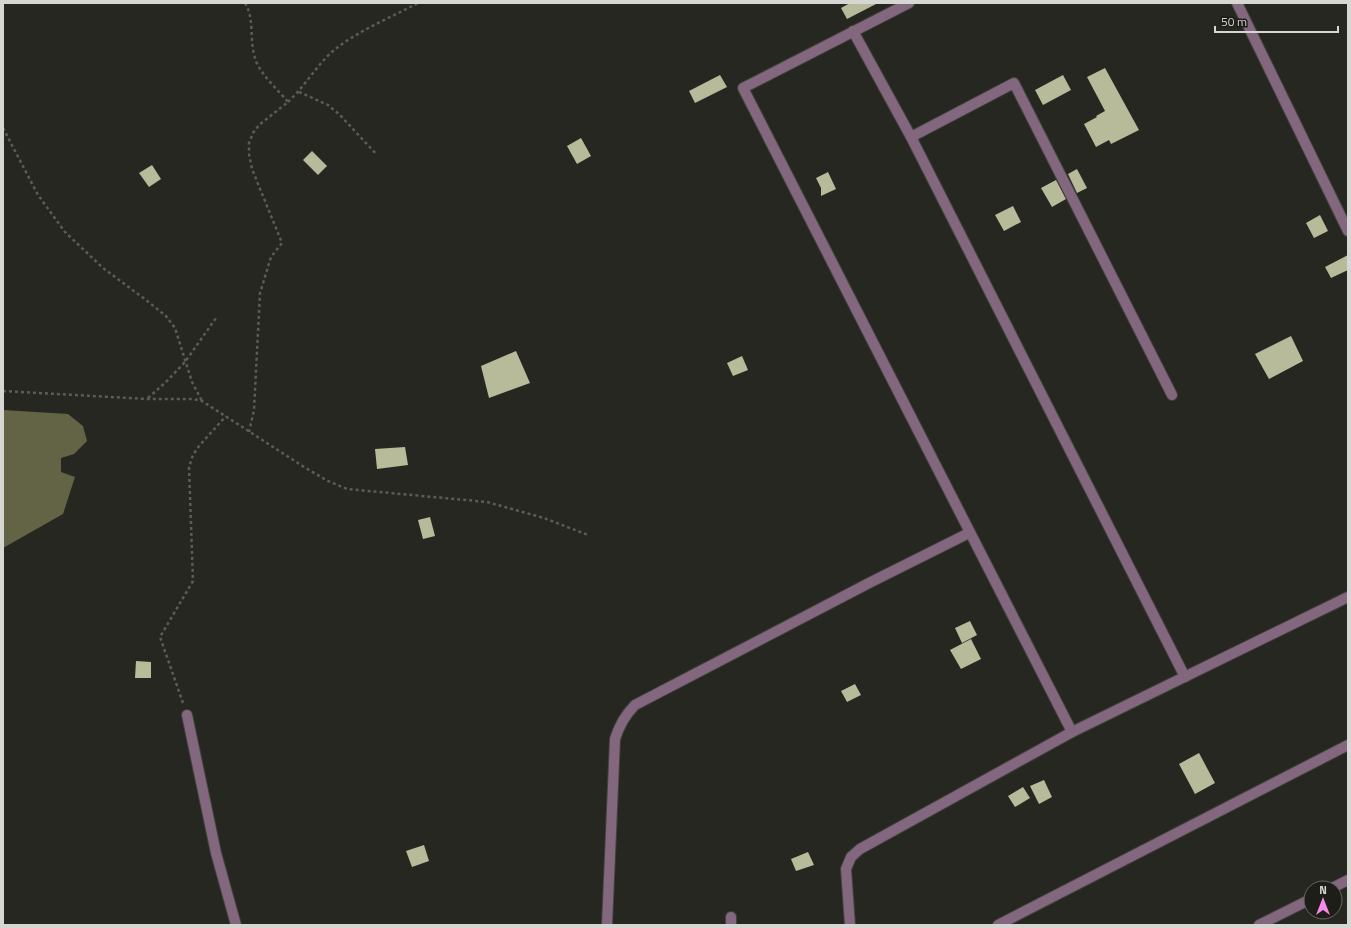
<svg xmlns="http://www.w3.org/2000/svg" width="1351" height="928" font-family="'Titillium Web',sans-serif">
<rect width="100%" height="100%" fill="#272722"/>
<polygon fill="#626445" points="3,410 68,414 83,426 87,441 74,454 61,458 61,472 75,477 63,514 3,548"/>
<g fill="#b8bb99">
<polygon points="850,3 878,3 847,19 841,8"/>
<polygon points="1105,68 1139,130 1111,144 1109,140 1096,147 1084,124 1097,117 1096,116 1105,111 1087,77"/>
<polygon points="720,75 727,87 695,103 689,91"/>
<polygon points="1063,75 1071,90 1043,105 1035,90"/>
<polygon points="581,138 591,156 577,164 567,146"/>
<polygon points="312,151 327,166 318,175 303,160"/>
<polygon points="152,165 161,179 149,187 139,173"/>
<polygon points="1077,169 1087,188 1077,193 1068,174"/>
<polygon points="828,172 836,189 821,196 821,188 816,178"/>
<polygon points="1056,180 1066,199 1052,207 1041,188"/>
<polygon points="1013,206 1021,222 1004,231 995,215"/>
<polygon points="1320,215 1328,231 1314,238 1306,223"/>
<polygon points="1348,255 1348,270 1331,278 1325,267"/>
<polygon points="1291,336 1303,361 1269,379 1255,354"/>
<polygon points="516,351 530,383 489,398 481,366"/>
<polygon points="742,356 748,370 733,376 727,363"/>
<polygon points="405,447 408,465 377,469 375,449"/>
<polygon points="430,517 435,536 423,539 418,520"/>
<polygon points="970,621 977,635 962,643 955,628"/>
<polygon points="971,639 981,659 961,669 950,650"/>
<polygon points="136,661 151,662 151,678 135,678"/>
<polygon points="855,684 861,695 847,702 841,691"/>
<polygon points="1199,753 1215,783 1195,794 1179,764"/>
<polygon points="1044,780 1052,797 1039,804 1030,786"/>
<polygon points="1023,787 1030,798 1015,807 1008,796"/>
<polygon points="424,845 429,861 412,867 406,851"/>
<polygon points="808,852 814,865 796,871 791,859"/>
</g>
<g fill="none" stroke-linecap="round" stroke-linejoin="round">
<g stroke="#43433e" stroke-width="12">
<g id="minor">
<polyline points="909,3 743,88 1072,732"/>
<polyline points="1237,3 1348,231"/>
<polyline points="853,31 911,137 1185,677"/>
<polyline points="911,137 1014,83 1172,395"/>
<polyline points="187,715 216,853 236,925"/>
<polyline points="1332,888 1348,880"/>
<path d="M 607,925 L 615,739 C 619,726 625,715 635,705 L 871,582 L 969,533"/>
<polyline points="731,925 731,917"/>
<polyline points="850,925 846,869 851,857 860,849 1072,732 1348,597"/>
<polyline points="998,925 1348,745"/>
<polyline points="1259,925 1311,899"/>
</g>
</g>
<g stroke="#5c5c57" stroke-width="2.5" stroke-dasharray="3 3" stroke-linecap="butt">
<path d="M 245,3 C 255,20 249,39 255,58 C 259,73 278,90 288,102 L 259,125 L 253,133 L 249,143 L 249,154 L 252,169 L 282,243 L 271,257 L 260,293 L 254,410 L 249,432"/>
<polyline points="299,92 328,105 340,115 377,155"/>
<path d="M 288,102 C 305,86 316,66 333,51 C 357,31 390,18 418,3"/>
<polyline points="3,128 38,195 65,232 103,268 146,300 166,316 175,328 192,382 202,401"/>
<polyline points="3,391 147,399 193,399 202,401 304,467 328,481 347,489 487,502 544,518 588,535"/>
<polyline points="148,398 167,381 185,362 216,318"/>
<polyline points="183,703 160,637 193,581 189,467 193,455 199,446 226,416"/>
</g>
<use href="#minor" stroke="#82677e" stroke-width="10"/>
</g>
<rect width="1351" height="928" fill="none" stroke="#d6d6d2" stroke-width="8"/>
<g transform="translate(1323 900)"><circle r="19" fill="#1d1e18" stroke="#676862"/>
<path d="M0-3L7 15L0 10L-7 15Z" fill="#f888ea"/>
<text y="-6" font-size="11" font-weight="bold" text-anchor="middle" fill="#d6d6d2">N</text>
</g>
<path d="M1215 26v6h123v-6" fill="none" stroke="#d6d6d2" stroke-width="2"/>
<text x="1221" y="26" font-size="12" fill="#d6d6d2" stroke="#1d1e18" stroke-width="3" paint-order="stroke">50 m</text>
</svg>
